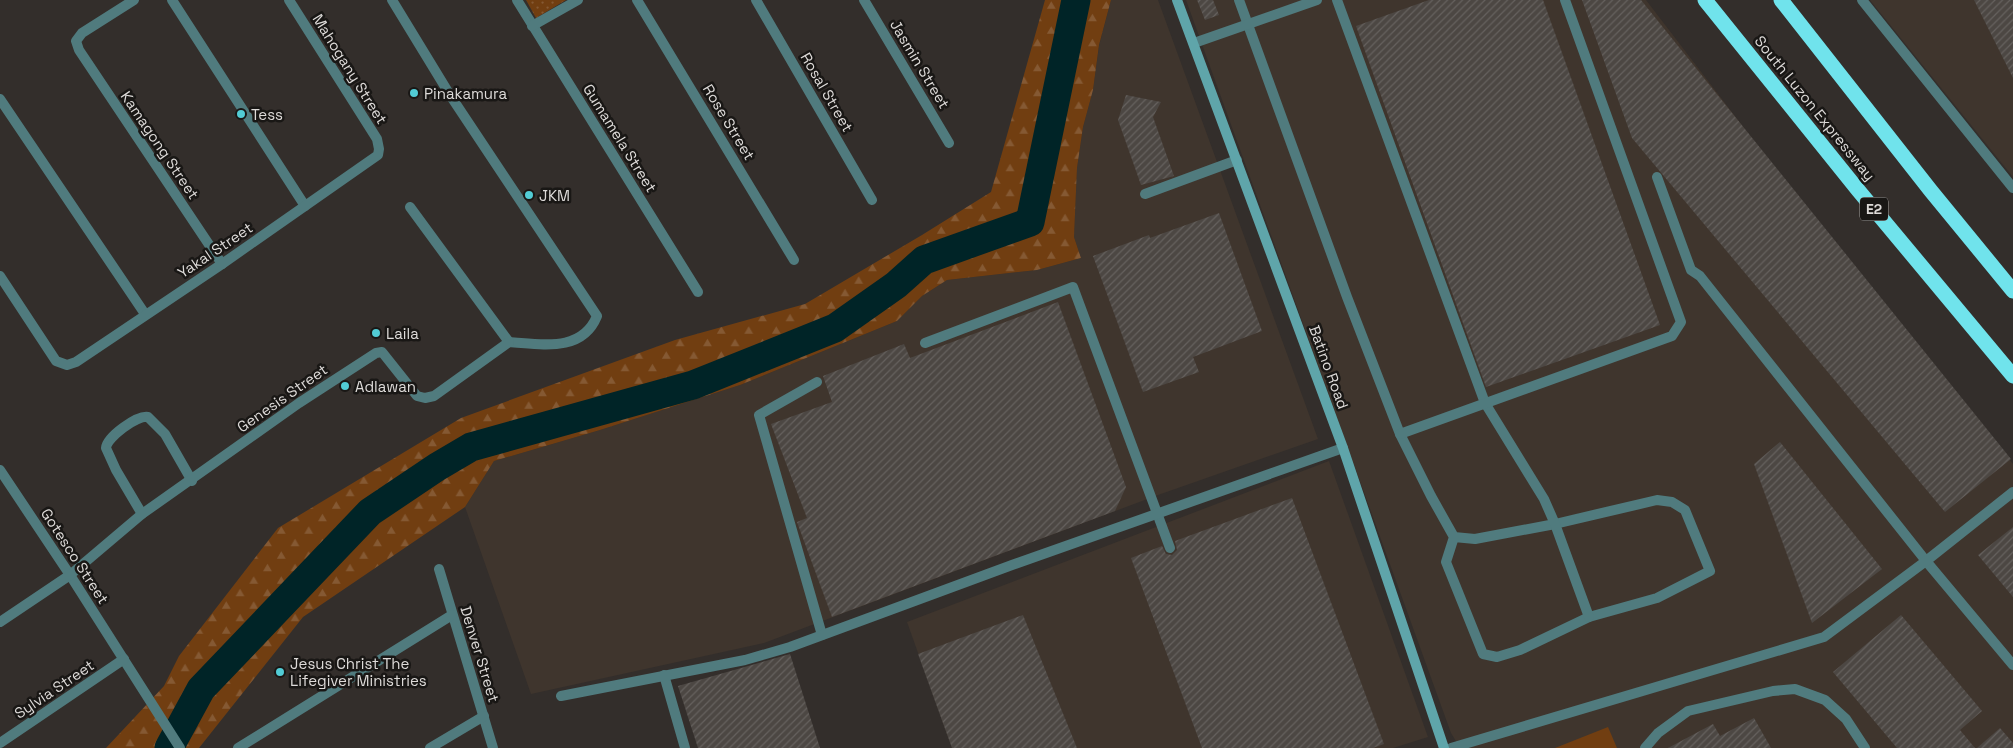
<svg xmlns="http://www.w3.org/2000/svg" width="2013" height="748" font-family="'Space Grotesk',sans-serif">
<defs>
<pattern id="forest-firs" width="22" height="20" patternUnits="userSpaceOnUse" patternTransform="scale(1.25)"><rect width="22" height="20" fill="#713e11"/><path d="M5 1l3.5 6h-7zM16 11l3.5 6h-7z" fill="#855933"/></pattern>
<pattern id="park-dots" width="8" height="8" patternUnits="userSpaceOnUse" patternTransform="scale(1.25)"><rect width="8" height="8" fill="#713e11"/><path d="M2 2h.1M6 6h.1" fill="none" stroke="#855933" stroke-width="1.8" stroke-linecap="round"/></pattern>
<pattern id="building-hatch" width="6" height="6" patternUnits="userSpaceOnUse" patternTransform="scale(1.25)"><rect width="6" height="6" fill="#4c4743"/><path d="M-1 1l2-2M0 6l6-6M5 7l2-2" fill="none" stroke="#65615e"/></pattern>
</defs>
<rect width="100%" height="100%" fill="#332e2b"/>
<g fill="#3f352d">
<polygon points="1111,0 1158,0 1318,439 1158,495 764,643 531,694 465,507 494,461 600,430 740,385 897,321 922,296 947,280 1037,270 1081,258 1074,237 1077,168 1083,127 1093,90 1099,46"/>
<polygon points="1186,0 1646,0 1751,137 2013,464 2013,748 1460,748 1451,733"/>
<polygon points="1870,0 2013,0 2013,177"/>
<polygon points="1329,461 1428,737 1393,748 952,748 907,622"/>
</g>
<polygon fill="#713e11" points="1608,727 1617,748 1555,748"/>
<polygon fill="url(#forest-firs)" points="1045,0 1111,0 1099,45 1093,90 1083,127 1077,168 1074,237 1081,258 1037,270 947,280 922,296 897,321 740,385 600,430 494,461 465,507 303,617 199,748 106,748 164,686 179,656 278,528 461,418 675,340 805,304 922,235 991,192"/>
<polygon fill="url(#park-dots)" points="526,0 566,0 536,18"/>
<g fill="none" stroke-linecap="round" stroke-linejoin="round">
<polyline stroke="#002427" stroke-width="29" points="169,748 201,689 370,512 437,467 471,447 693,385 835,328 896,285 924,260 1030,222 1076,0"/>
</g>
<g fill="url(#building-hatch)">
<polygon points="1197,0 1213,0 1219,15 1205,20"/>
<polygon points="1429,0 1543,0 1660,325 1486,387 1356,26"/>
<polygon points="1582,0 1641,0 2011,459 1945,512 1632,138"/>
<polygon points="1974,0 2013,0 2013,78"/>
<polygon points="1126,95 1161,102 1153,117 1174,176 1141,185 1118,120"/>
<polygon points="1219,213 1262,331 1193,357 1199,372 1143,392 1093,256 1149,235 1150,238"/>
<polygon points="1058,302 1126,487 1115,511 832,617 797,522 807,518 771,424 832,402 823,376 904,344 910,358"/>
<polygon points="1780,442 1882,569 1812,623 1754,464"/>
<polygon points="1292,498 1384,744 1373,748 1202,748 1131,558 1162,546 1166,554 1172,555 1177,550 1175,541"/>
<polygon points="2013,527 2013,597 1978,555"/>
<polygon points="1023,615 1077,748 952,748 918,654"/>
<polygon points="1901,615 1982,711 1960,730 1975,748 1897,748 1833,672"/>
<polygon points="790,654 820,748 698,748 678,686"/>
<polygon points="1754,718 1771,748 1668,748 1713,724 1720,736"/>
<polygon points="2000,728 2013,743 2013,748 1977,748"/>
</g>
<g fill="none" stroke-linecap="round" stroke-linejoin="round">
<g stroke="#507b7e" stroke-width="10">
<polyline points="1239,0 1347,297 1400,434 1431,496 1454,537 1446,562 1483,654 1497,657 1520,650 1589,617 1657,598 1710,571 1685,510 1672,502 1657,500 1555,524 1475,539 1454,537"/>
<polyline points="1337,0 1485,403 1544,499 1555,524 1589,617"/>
<polyline points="1194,43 1317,0"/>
<polyline points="1657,177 1691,270 1700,276 1926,561 2013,665"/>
<polyline points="1145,194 1237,160"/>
<polyline points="925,343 1073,287 1170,548"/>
<polyline points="817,382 759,415 822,635"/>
<polyline points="1400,434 1672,336 1681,322 1565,0"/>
<polyline points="664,675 685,748"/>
<polyline points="1451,748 1824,637 1926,561 2013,492"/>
<polyline points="1645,748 1658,733 1688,711 1773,691 1795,689 1825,700 1846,719 1865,748"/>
</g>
<g stroke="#507b7e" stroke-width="10">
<polyline points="134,0 82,33 76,41 79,50 222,264"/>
<polyline points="172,0 305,206"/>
<path d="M 392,0 L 450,95 L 597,316 C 582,353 541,344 509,342"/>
<polyline points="517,0 698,292"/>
<polyline points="637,0 794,260"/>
<polyline points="756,0 872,200"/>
<polyline points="864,0 949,143"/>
<polyline points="1862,0 2013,188"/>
<polyline points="532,26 578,0"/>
<polyline points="0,99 145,314"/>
<polyline points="410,207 509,342"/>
<polyline points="0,276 56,361 67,365 76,362 222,264 378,155 379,149 377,139 289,0"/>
<polyline points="0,470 70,575 180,748"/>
<path d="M 142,514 L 116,470 L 106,448 C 107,437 137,415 148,417 L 165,434 L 192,481"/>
<polyline points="439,569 493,748"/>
<polyline points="0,622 70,575 142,514 299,403 376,353 382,352 417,396 425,398 434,396 509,342"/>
<polyline points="561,696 745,660 790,647 1012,565 1343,448"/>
<polyline points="0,743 124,659"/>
<polyline points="238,748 452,615"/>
<polyline points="430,748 484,716"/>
</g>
<polyline stroke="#5fa5aa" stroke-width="10" points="1177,0 1343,448 1444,748"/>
<g stroke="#70e3ec" stroke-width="15">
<polyline points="1705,0 1858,190 2013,376"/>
<polyline points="1781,0 1931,191 2013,291"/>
</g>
</g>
<g fill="#52ccd5" stroke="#191715" stroke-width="2">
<circle cx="414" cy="93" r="5"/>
<circle cx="241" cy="114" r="5"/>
<circle cx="529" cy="195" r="5"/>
<circle cx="376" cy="333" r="5"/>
<circle cx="345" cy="386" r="5"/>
<circle cx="280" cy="672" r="5"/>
</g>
<g text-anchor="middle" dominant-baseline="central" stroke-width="5" stroke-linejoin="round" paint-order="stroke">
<rect fill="#191715" stroke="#a3a09e" stroke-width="1" x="1860" y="197.5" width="28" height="23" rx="4"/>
<g font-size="14" font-weight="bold" fill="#dedbd9">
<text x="1874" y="209">E2</text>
</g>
<g font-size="15" fill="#dedbd9" stroke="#191715">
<text transform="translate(920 64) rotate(59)">Jasmin Street</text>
<text transform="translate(350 69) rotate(58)">Mahogany Street</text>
<text transform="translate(827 92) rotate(60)">Rosal Street</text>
<text transform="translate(1815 108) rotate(51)">South Luzon Expressway</text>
<text transform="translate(729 122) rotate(59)">Rose Street</text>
<text transform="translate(620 138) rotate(58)">Gumamela Street</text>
<text transform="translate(160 145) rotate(56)">Kamagong Street</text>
<text transform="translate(215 250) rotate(-34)">Yakal Street</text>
<text transform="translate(1329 367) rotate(70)">Batino Road</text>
<text transform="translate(282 398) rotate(-35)">Genesis Street</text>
<text transform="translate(75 556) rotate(57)">Gotesco Street</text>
<text transform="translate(480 654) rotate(73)">Denver Street</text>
<text transform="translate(54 689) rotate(-34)">Sylvia Street</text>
</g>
<g font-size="15" fill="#dedbd9" stroke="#191715" text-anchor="start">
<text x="424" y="93">Pinakamura</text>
<text x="251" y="114">Tess</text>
<text x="539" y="195">JKM</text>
<text x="386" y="333">Laila</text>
<text x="355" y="386">Adlawan</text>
<text x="290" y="663">Jesus Christ The<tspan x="290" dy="17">Lifegiver Ministries</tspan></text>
</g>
</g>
</svg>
